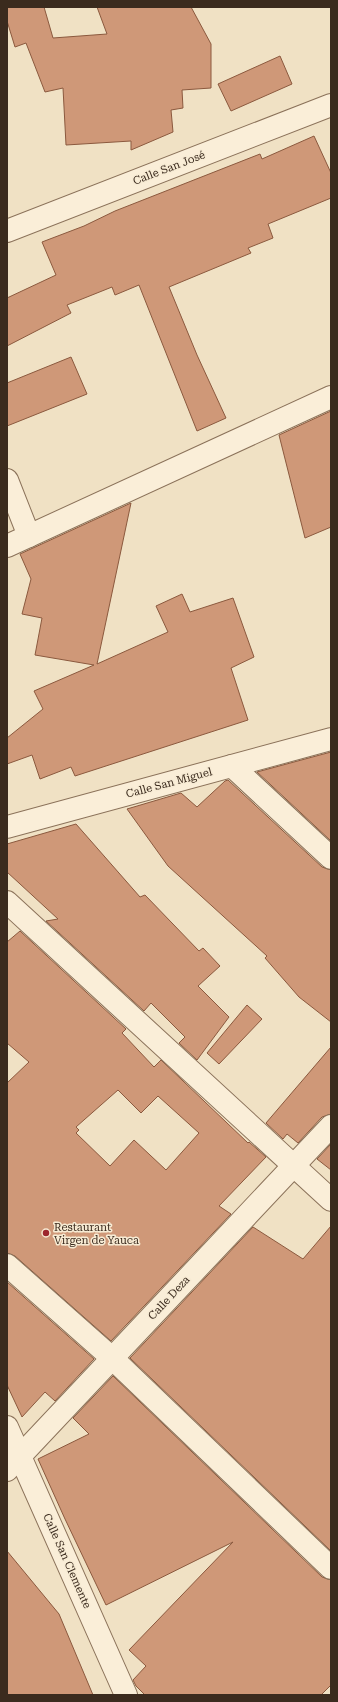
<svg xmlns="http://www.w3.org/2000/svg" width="338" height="1702" font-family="'Roboto Serif',serif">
<rect width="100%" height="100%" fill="#f0e1c4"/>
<g fill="#cf9878" stroke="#8b593e" fill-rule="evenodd">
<polygon points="7,7 44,7 53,38 107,34 97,7 191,7 211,44 211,88 182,90 183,108 171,110 173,132 131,150 131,141 66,145 63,88 45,92 26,43 15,47 7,21"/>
<polygon points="280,56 292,84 231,111 218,84"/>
<polygon points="314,136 331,173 331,198 268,224 273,238 248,248 251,253 169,287 197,355 226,418 197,431 139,285 115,295 112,287 67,305 71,313 7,346 7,298 56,275 42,242 84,226 115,211 260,154 262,159"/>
<polygon points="71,357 87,394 7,426 7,383"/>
<polygon points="331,411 331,527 305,538 279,435"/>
<polygon points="131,503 97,664 168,632 156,606 182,594 190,612 233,598 254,657 231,668 248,720 75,776 71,767 40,779 32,755 7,764 7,738 43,709 34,691 94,665 35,655 42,618 22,614 31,579 20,554"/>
<polygon points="331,752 331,841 257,772"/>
<polygon points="228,780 322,867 331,870 331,1022 299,997 265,958 267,956 168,866 127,809 181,793 197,807 225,781"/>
<polygon points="76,824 140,897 145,895 199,951 203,948 220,966 198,986 229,1017 197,1060 179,1043 185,1037 151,1003 144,1011 46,921 58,919 7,872 7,844"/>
<path d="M 20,931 L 126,1029 L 122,1033 L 154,1067 L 161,1060 L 248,1143 L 249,1142 L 266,1157 L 219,1206 L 231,1214 L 111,1341 L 15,1256 L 7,1253 L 7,1083 L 29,1062 L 7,1043 L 7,942 ZM 118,1090 L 141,1113 L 158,1096 L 199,1133 L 166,1170 L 134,1140 L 110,1166 L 76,1133 L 79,1130 L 76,1127 Z"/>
<polygon points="247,1005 262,1019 219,1064 207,1053"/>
<polygon points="331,1047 331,1114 322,1117 298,1143 287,1134 283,1139 266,1123"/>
<polygon points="331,1144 331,1170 317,1159"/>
<polygon points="331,1226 331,1551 130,1358 253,1227 303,1259"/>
<polygon points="7,1282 94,1359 55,1401 45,1392 22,1417 7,1385"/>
<polygon points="113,1376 322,1577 331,1580 331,1685 321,1695 145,1695 136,1686 133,1680 146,1666 129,1650 233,1542 106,1605 65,1519 38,1459 89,1434 73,1418"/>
<polygon points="7,1551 59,1614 93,1695 7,1695"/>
</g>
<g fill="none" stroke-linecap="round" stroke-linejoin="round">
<g stroke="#8b725a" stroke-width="24">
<g id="street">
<polyline points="7,231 331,105"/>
<polyline points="7,480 29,536"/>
<polyline points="7,546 331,397"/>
<polyline points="232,766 331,858"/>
<polyline points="7,827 331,739"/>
<polyline points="7,902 331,1200"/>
<polyline points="7,1265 112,1358 331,1568"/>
<polyline points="7,1427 126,1695"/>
<polyline points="7,1470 331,1126"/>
</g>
</g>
<use href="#street" stroke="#faeed8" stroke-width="22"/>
</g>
<circle fill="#9d272e" stroke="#f7ebd4" stroke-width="1.5" cx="46" cy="1233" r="4"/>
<g text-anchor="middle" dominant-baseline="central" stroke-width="3" stroke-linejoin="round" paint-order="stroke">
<g font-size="11" fill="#3b2b1e" stroke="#f7ebd4">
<text transform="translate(169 168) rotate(-21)">Calle San José</text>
<text transform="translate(169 783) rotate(-15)">Calle San Miguel</text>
<text transform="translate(169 1298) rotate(-47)">Calle Deza</text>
<text transform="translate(67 1561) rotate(66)">Calle San Clemente</text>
</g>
<g font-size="11" fill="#3b2b1e" stroke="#f7ebd4" text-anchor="start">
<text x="54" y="1227">Restaurant<tspan x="54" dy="13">Virgen de Yauca</tspan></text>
</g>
</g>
<rect width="338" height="1702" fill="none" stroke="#3b2b1e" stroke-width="16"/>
</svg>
